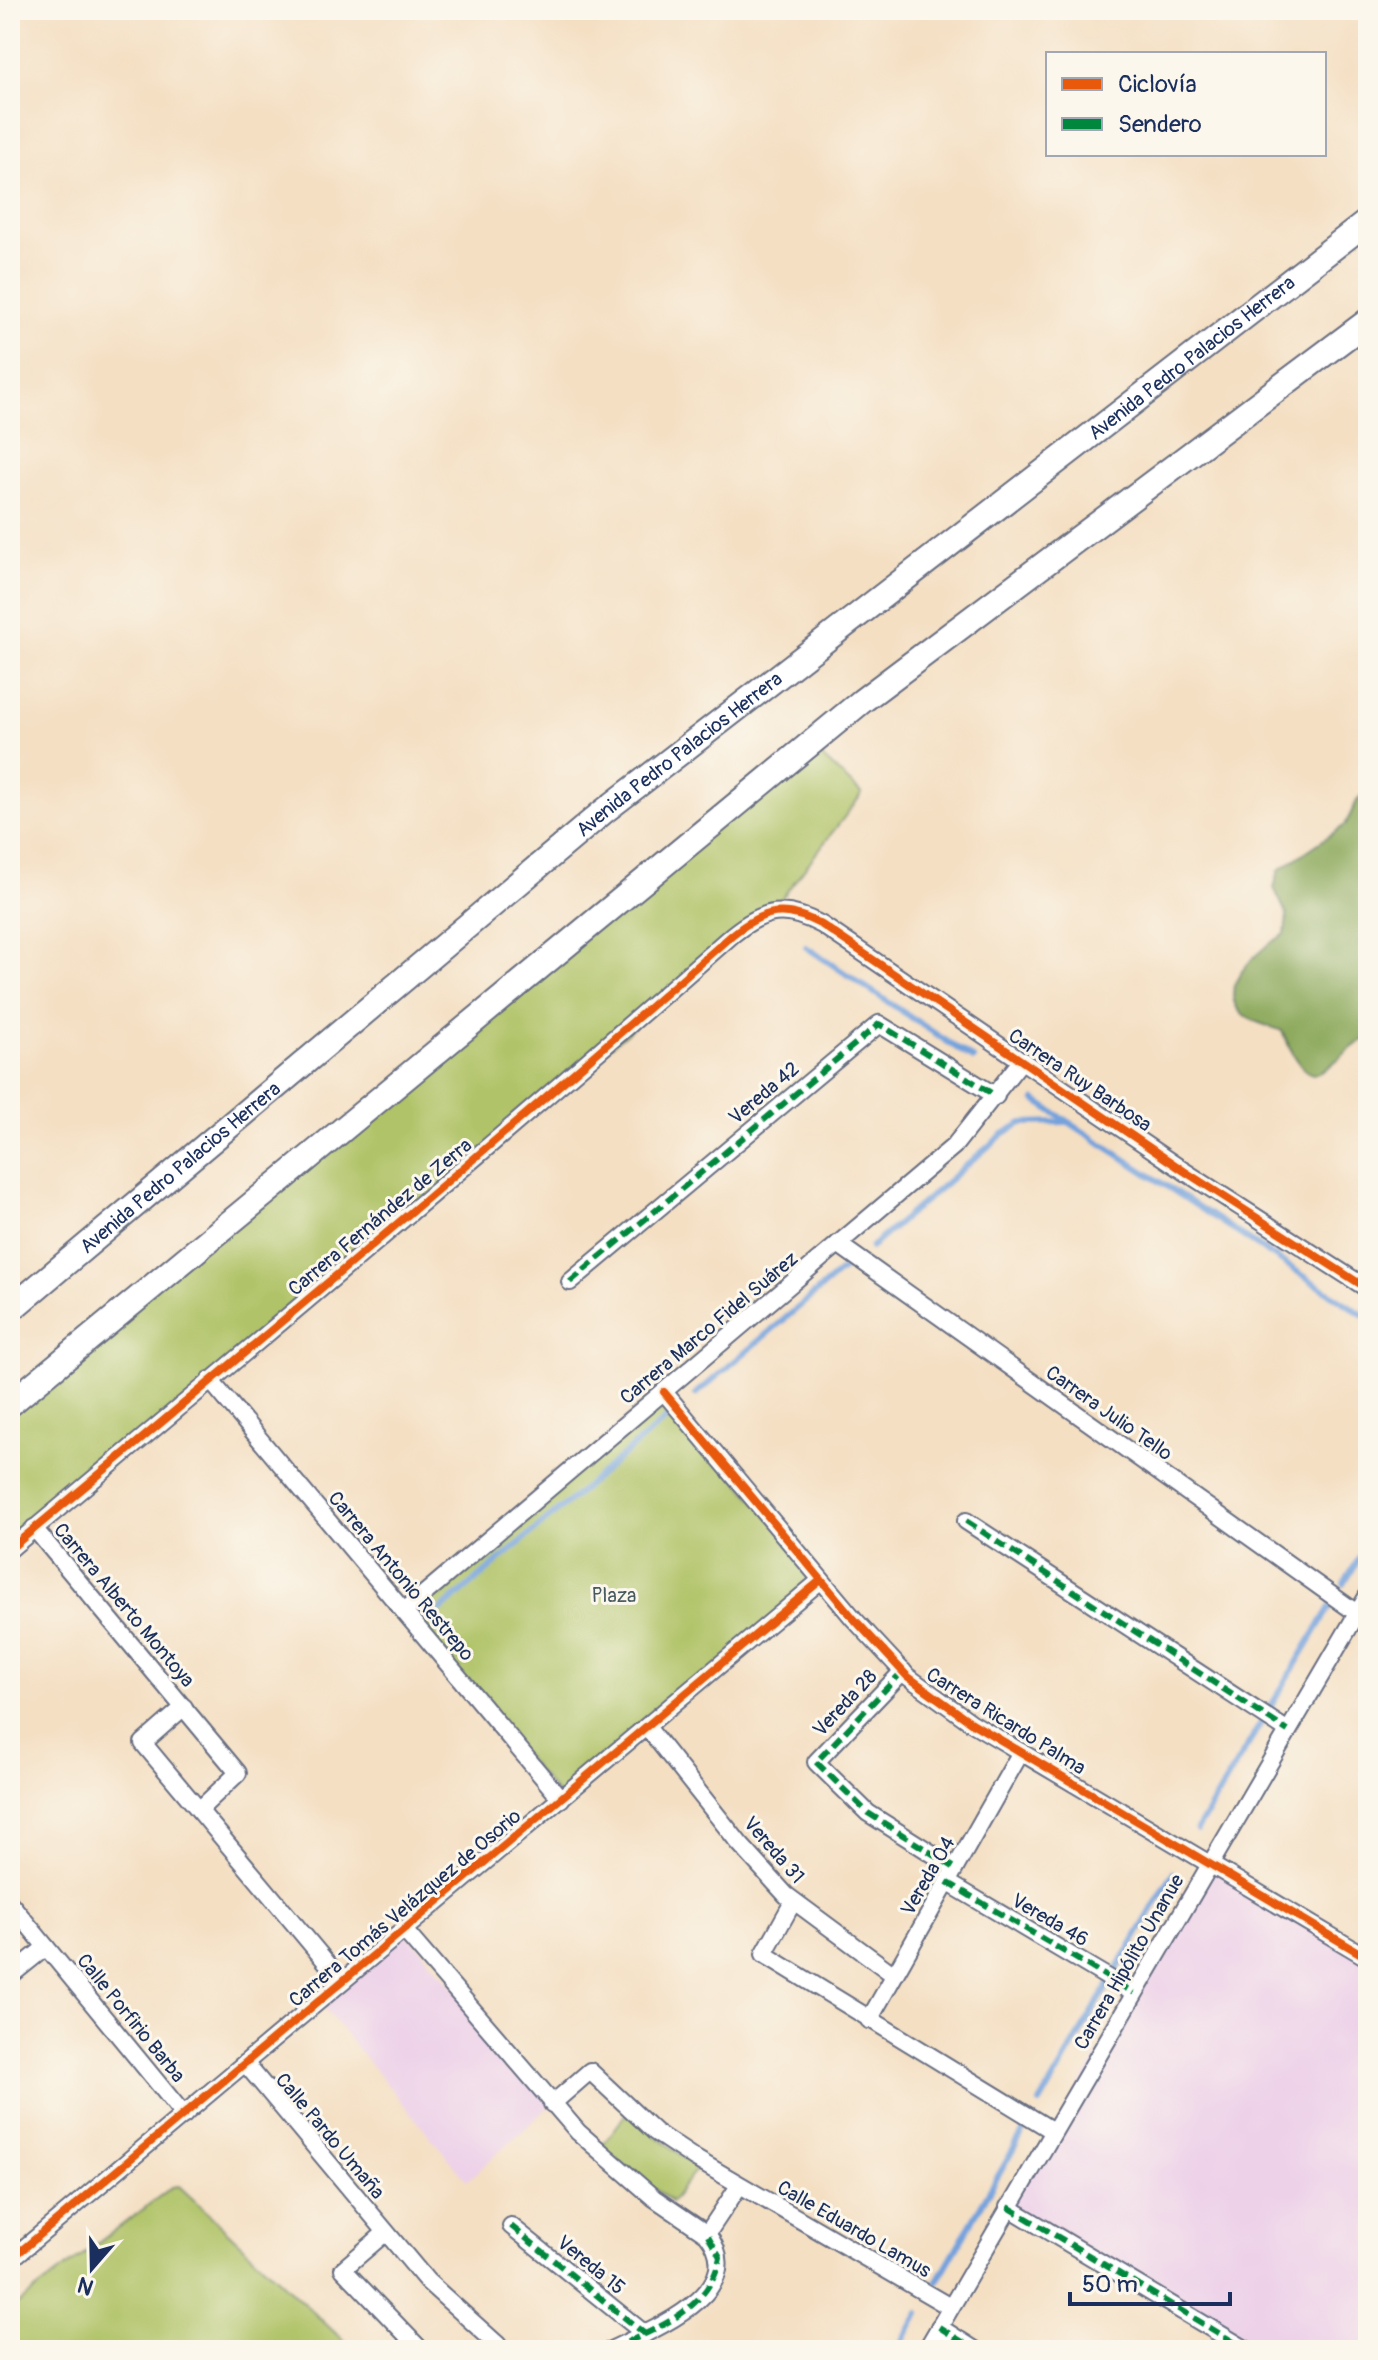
<svg xmlns="http://www.w3.org/2000/svg" width="1378" height="2360" font-family="Pangolin,sans-serif">
<rect width="100%" height="100%" fill="#fbf7ec"/>
<filter id="ink" filterUnits="userSpaceOnUse"><feTurbulence type="fractalNoise" baseFrequency=".0125" numOctaves="2"/><feDisplacementMap in="SourceGraphic" scale="16" xChannelSelector="R" yChannelSelector="G"/><feConvolveMatrix kernelMatrix="1 2 1 2 8 2 1 2 1" color-interpolation-filters="sRGB"/></filter>
<filter id="wash" filterUnits="userSpaceOnUse"><feTurbulence type="fractalNoise" baseFrequency=".006" numOctaves="4" result="noise"/><feDisplacementMap in="SourceGraphic" scale="32" xChannelSelector="R" yChannelSelector="G"/><feGaussianBlur stdDeviation="1.8" result="paint"/><feColorMatrix in="noise" values="0 0 0 0 0 0 0 0 0 0 0 0 0 0 0 0 0 1.4 0 .05"/><feComposite in="paint" operator="in"/></filter>
<g filter="url(#wash)">
<rect width="100%" height="100%" fill="#f4dfc3"/>
<g fill="#edd1e9">
<polygon points="1210,1864 1368,1958 1368,2350 1247,2350 1008,2207"/>
<polygon points="404,1930 552,2104 467,2181 318,2001"/>
</g>
<g fill="#b0c367" stroke="#667962" stroke-width="2">
<polygon points="808,744 862,794 770,913 10,1549 10,1404"/>
<polygon points="664,1392 821,1580 561,1799 404,1611"/>
<polygon points="627,2113 697,2168 671,2202 601,2147"/>
<polygon points="179,2186 345,2342 341,2350 10,2350 10,2310 172,2187"/>
</g>
<path fill="#8ca95c" stroke="#546c5d" stroke-width="2" d="M 1368,789 L 1368,1037 C 1321,1063 1316,1108 1282,1031 C 1270,1026 1250,1022 1241,1013 C 1214,984 1264,946 1285,934 L 1287,915 L 1274,888 L 1279,870 L 1345,825 L 1358,799 Z"/>
<g fill="none" stroke-linecap="round" stroke-linejoin="round">
<g stroke="#74a2dc" stroke-width="6">
<polyline points="806,947 973,1059"/>
<polyline points="1035,1100 1368,1318"/>
<polyline points="871,1247 1003,1134 1022,1123 1067,1122"/>
<polyline points="696,1394 846,1267"/>
<polyline points="1344,1584 1368,1543"/>
<polyline points="441,1610 667,1418"/>
<polyline points="1197,1830 1330,1607"/>
<polyline points="1040,2103 1173,1873"/>
<polyline points="937,2282 1025,2129"/>
<polyline points="897,2350 919,2313"/>
</g>
</g>
</g>
<g filter="url(#ink)">
<g fill="none" stroke-linecap="round" stroke-linejoin="round">
<g stroke="#676d81" stroke-width="20">
<g id="minor">
<polyline points="838,1244 1368,1621"/>
<polyline points="570,1282 879,1024 996,1096"/>
<polyline points="210,1380 561,1799"/>
<polyline points="664,1392 854,1619 907,1676 972,1723 1368,1958"/>
<polyline points="966,1521 1288,1731"/>
<polyline points="34,1528 238,1773 199,1810"/>
<path d="M 10,1549 C 253,1346 495,1144 732,935 C 764,909 785,905 822,925 L 1184,1171 L 1368,1289"/>
<polyline points="404,1611 954,1146 1022,1060"/>
<polyline points="903,1671 816,1762 868,1813 955,1868"/>
<polyline points="184,1707 143,1743 342,1981"/>
<polyline points="647,1727 739,1843 786,1895 894,1975"/>
<polyline points="947,1882 1134,1993"/>
<polyline points="793,1902 764,1954 1053,2131"/>
<polyline points="10,1903 184,2115"/>
<path d="M 404,1930 L 578,2132 L 654,2198 L 707,2234 C 753,2292 649,2331 611,2350"/>
<polyline points="10,1976 46,1947"/>
<polyline points="869,2020 1021,1752"/>
<polyline points="245,2063 427,2281 498,2345 494,2350"/>
<polyline points="552,2104 590,2071 655,2132 694,2158 950,2307"/>
<polyline points="1008,2207 1247,2350"/>
<polyline points="511,2226 645,2334"/>
<polyline points="385,2233 343,2269 421,2350"/>
<polyline points="707,2234 739,2186"/>
<polyline points="10,2260 821,1580"/>
<polyline points="939,2327 975,2350"/>
<polyline points="926,2350 1368,1595"/>
</g>
</g>
<g stroke="#676d81" stroke-width="28">
<g id="secondary">
<path id="s1" d="M 10,1310 L 603,812 L 1368,221"/>
<polyline points="10,1404 862,701 1368,321"/>
</g>
</g>
<use href="#minor" stroke="#fff" stroke-width="16"/>
<use href="#secondary" stroke="#fff" stroke-width="24"/>
<g stroke="#00873e" stroke-width="6" stroke-dasharray="12 6" stroke-linecap="butt">
<polyline points="570,1282 879,1024 996,1096"/>
<polyline points="966,1521 1288,1731"/>
<polyline points="903,1671 816,1762 868,1813 955,1868"/>
<polyline points="947,1882 1134,1993"/>
<polyline points="1008,2207 1247,2350"/>
<polyline points="511,2226 645,2334"/>
<polyline points="939,2327 975,2350"/>
<path d="M 611,2350 C 655,2328 709,2312 720,2257 L 707,2234"/>
</g>
<g stroke="#fbf7ec" stroke-width="13">
<g id="cycleway">
<polyline points="664,1392 854,1619 907,1676 972,1723 1368,1958"/>
<path d="M 10,1549 C 253,1346 495,1144 732,935 C 764,909 785,905 822,925 L 1184,1171 L 1368,1289"/>
<polyline points="10,2260 821,1580"/>
</g>
</g>
<use href="#cycleway" stroke="#e8590c" stroke-width="8"/>
</g>
</g>
<g text-anchor="middle" dominant-baseline="central" stroke-width="6" stroke-linejoin="round" paint-order="stroke">
<g font-size="20" fill="#1b2f5e" stroke="#fbf7ec">
<text stroke="none"><textPath href="#s1" startOffset="1518">Avenida Pedro Palacios Herrera</textPath></text>
<text stroke="none"><textPath href="#s1" startOffset="870">Avenida Pedro Palacios Herrera</textPath></text>
<text transform="translate(1080 1080) rotate(34)">Carrera Ruy Barbosa</text>
<text transform="translate(764 1093) rotate(-40)">Vereda 42</text>
<text stroke="none"><textPath href="#s1" startOffset="222">Avenida Pedro Palacios Herrera</textPath></text>
<text transform="translate(380 1217) rotate(-40)">Carrera Fernández de Zerra</text>
<text transform="translate(709 1328) rotate(-40)">Carrera Marco Fidel Suárez</text>
<text transform="translate(1109 1413) rotate(35)">Carrera Julio Tello</text>
<text transform="translate(401 1576) rotate(50)">Carrera Antonio Restrepo</text>
<text transform="translate(124 1605) rotate(50)">Carrera Alberto Montoya</text>
<text transform="translate(845 1703) rotate(-47)">Vereda 28</text>
<text transform="translate(1006 1721) rotate(32)">Carrera Ricardo Palma</text>
<text transform="translate(774 1850) rotate(49)">Vereda 31</text>
<text transform="translate(928 1876) rotate(-60)">Vereda 04</text>
<text transform="translate(405 1908) rotate(-40)">Carrera Tomás Velázquez de Osorio</text>
<text transform="translate(1050 1920) rotate(30)">Vereda 46</text>
<text transform="translate(1129 1962) rotate(-60)">Carrera Hipólito Unanue</text>
<text transform="translate(131 2018) rotate(51)">Calle Porfirio Barba</text>
<text transform="translate(330 2136) rotate(50)">Calle Pardo Umaña</text>
<text transform="translate(854 2229) rotate(30)">Calle Eduardo Lamus</text>
<text transform="translate(591 2265) rotate(39)">Vereda 15</text>
</g>
<g font-size="20" fill="#485b61" stroke="#fbf7ec">
<text x="614" y="1595">Plaza</text>
</g>
</g>
<rect width="1378" height="2360" fill="none" stroke="#fbf7ec" stroke-width="40"/>
<rect x="1046" y="52" width="280" height="104" fill="#fbf7ec" stroke="#a1a7b3" stroke-width="2"/>
<rect x="1062" y="78" width="40" height="12" fill="#e8590c" stroke="#a1a7b3" stroke-width="2"/>
<text x="1118" y="92" font-size="24" fill="#1b2f5e">Ciclovía</text>
<rect x="1062" y="118" width="40" height="12" fill="#00873e" stroke="#a1a7b3" stroke-width="2"/>
<text x="1118" y="132" font-size="24" fill="#1b2f5e">Sendero</text>
<g transform="translate(92 2268) rotate(200)" stroke="#fbf7ec" stroke-width="6" paint-order="stroke">
<path d="M0-6L14 30L0 20L-14 30Z" fill="#1b2f5e"/>
<text y="-12" font-size="22" font-weight="bold" text-anchor="middle" fill="#1b2f5e">N</text>
</g>
<path d="M1070 2292v12h160v-12" fill="none" stroke="#1b2f5e" stroke-width="4"/>
<text x="1082" y="2292" font-size="24" fill="#1b2f5e" stroke="#fbf7ec" stroke-width="6" paint-order="stroke">50 m</text>
</svg>
